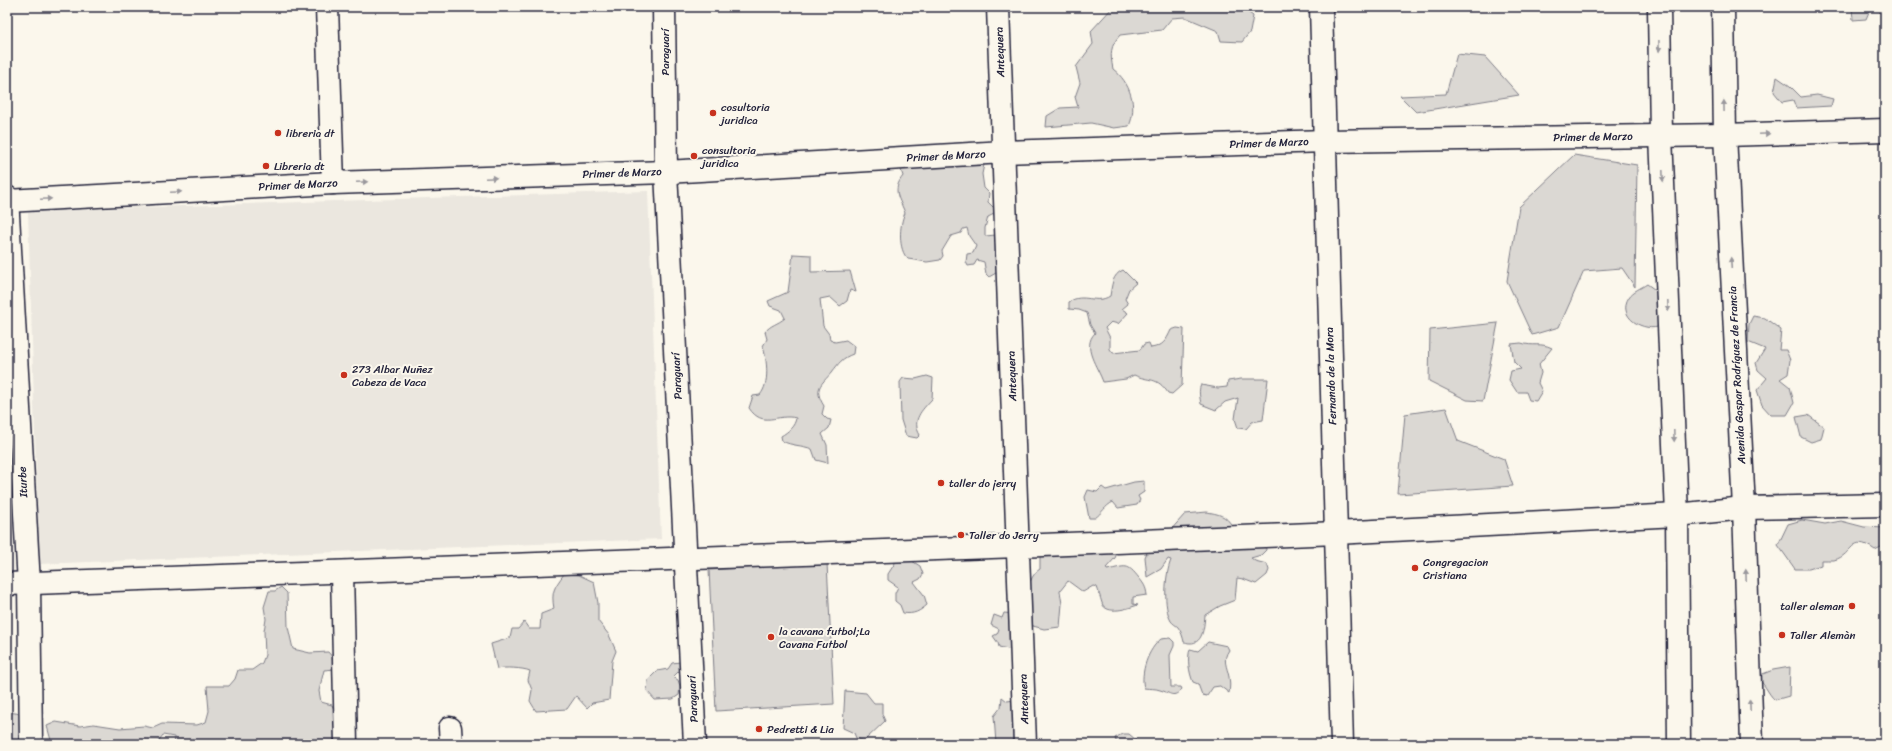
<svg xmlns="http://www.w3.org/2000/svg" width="1892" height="751" font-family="Sriracha,sans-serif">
<rect width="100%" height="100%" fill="#fbf7ec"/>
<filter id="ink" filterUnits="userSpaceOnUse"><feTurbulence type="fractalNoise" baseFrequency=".025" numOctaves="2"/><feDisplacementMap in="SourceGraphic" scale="8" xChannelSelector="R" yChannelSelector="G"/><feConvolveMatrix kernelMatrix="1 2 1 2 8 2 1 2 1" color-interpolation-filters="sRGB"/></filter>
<g filter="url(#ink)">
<polygon fill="#ebe7df" points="648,191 661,539 39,564 28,211"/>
<g fill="#dbd8d3" stroke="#7e7d87">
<path d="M 1113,7 L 1245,7 L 1245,10 L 1253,16 L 1250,32 L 1242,42 L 1221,41 L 1218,31 L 1185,17 L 1172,18 L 1162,30 L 1120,35 C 1110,46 1110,54 1113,69 C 1130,82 1138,106 1129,126 L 1114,128 L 1091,123 L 1046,127 L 1047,116 L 1060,108 L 1078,107 L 1075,97 L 1080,83 L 1076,67 L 1093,44 L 1091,31 Z"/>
<polygon points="1852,7 1871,7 1866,19 1853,20"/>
<polygon points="1457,54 1485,57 1519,95 1416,112 1400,96 1446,94"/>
<polygon points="1777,77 1790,86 1801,97 1817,95 1833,99 1831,106 1796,108 1793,100 1782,102 1774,92"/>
<polygon points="1574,155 1637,165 1635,287 1622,268 1584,271 1559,327 1532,335 1507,281 1519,207"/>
<path d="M 985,160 L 982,174 L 984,188 L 989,193 L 988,202 L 995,209 L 994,214 L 988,217 L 985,228 L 985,236 L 996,235 L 1002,273 L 996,273 L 989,277 L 986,274 L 984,262 L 977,260 L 974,265 L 968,266 L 966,262 L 967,254 L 973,253 L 976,246 L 969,236 L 967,228 L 963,229 L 961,233 L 951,236 L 942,251 L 943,256 L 940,260 L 927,262 L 908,259 C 898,250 899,225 905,213 C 900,199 891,191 903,176 L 901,170 L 906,167 Z"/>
<path d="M 793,254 L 811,255 L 811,272 L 850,271 L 856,292 L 850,290 L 847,301 L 840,306 L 830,297 L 820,299 L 823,326 L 829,334 L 830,340 L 835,342 L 846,340 L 854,346 L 853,354 C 842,358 839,363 832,372 C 821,385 813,388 824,406 L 822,414 L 827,419 L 831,420 L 829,428 L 822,434 L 827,445 L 828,463 L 816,460 L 812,449 C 802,445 792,446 782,441 L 781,436 C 788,432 795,426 796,418 C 777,413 763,429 749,408 L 753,396 L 760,395 C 770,383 767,361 763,346 L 767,339 L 765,332 C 770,325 778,324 785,318 L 781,310 L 770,306 L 768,301 L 788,292 Z"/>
<path d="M 1123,270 L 1136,283 L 1129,289 L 1125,299 L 1128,304 L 1122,309 L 1128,313 L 1118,324 L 1111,322 L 1105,328 L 1110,338 L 1110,349 L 1113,353 L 1140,350 L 1144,344 L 1149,343 L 1151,348 C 1163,346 1166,341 1171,330 L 1177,328 L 1184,329 L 1182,385 L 1172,394 L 1168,393 C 1157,376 1149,382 1134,375 L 1126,379 L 1103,382 C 1098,367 1081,347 1095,333 L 1090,325 L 1087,313 L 1079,310 L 1069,309 L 1069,302 C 1083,292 1096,305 1110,296 C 1112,285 1112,275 1123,270 Z"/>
<path d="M 1647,284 L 1658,292 L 1657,314 L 1661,326 C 1644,333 1616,317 1629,297 C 1633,291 1641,288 1647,284 Z"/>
<polygon points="1753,316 1765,318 1781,330 1779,350 1786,350 1790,360 1788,374 1780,379 1790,387 1794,403 1787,415 1771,415 1762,405 1757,390 1767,378 1758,370 1756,363 1765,349 1748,342 1749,324"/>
<polygon points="1498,323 1483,401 1467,400 1429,381 1430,330"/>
<path d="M 1521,343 C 1534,347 1540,342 1552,348 L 1539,364 L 1541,373 L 1538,383 L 1542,391 L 1536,401 L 1529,400 L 1526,392 L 1517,392 L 1509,380 L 1511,371 L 1521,369 L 1514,362 L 1511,344 Z"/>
<path d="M 927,376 L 933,378 L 932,399 C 922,410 911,420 920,435 L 917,438 L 906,436 L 901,420 L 900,382 L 903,378 L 915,379 Z"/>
<path d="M 1241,379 L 1268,379 L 1263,420 L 1252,422 L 1246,429 L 1238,428 L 1235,419 L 1238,398 L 1225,402 L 1216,410 L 1201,404 C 1200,398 1198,390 1201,385 L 1218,388 L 1227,387 L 1228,381 Z"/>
<polygon points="1446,408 1458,441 1504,459 1513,486 1398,494 1405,414"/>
<polygon points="1808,415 1824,427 1821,439 1811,442 1801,437 1796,417"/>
<path d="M 1144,481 L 1144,492 L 1138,496 L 1140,500 L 1137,505 L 1118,508 L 1113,502 C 1105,506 1102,513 1095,518 L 1089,518 L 1085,497 L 1088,490 L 1097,492 L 1102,487 L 1106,490 L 1134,482 Z"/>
<path d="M 1207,512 C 1218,514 1226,515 1232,526 L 1238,528 L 1169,532 L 1185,514 Z"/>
<path d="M 1802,520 L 1825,524 L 1841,521 L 1864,527 L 1885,528 L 1885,545 L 1875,550 C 1850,532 1854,555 1834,560 C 1830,560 1825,560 1821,560 L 1821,565 L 1809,569 L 1795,569 L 1778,545 L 1788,524 Z"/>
<path d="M 1265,542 L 1266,550 L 1261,555 L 1251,558 L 1255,561 L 1267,564 L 1269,570 L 1267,575 L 1256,584 L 1243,579 L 1237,578 L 1235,600 L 1220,606 L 1205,615 C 1204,624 1204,644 1190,643 C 1187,643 1186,642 1184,642 C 1183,637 1181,631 1178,627 C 1176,625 1173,624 1171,621 C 1163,607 1165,575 1171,560 L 1168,559 L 1161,569 L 1147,577 L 1145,557 L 1149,548 Z"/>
<path d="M 1118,551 L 1115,558 L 1106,568 L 1107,570 C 1127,566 1127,563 1139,578 C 1144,584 1146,587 1147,595 L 1133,597 L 1133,604 L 1138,605 C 1129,608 1106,616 1102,603 C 1100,597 1099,592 1097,587 L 1093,586 L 1083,592 L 1068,581 L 1060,591 L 1062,604 L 1060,627 L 1044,629 L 1033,626 L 1031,620 L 1032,615 C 1024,602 1027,577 1040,569 L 1040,556 L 1050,552 Z"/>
<path d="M 907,558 L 920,566 L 923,574 L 920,579 L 914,582 L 924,595 L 927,605 C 920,611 914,615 903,613 L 900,605 L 895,601 L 895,593 L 898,587 L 888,580 L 888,574 L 897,560 L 903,563 Z"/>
<polygon points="827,563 834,704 716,711 709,570"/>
<path d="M 564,574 L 579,575 L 594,582 L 598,603 L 598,621 L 609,635 L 616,651 L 612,661 L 609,700 L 592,703 L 587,708 L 576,696 L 567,709 L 536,711 L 530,701 L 532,690 L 528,680 L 530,671 C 523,668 504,667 497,669 L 491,644 L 510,638 L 512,629 L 518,629 L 524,622 L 529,629 L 540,629 L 541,614 L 554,609 C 551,591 554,588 564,574 Z"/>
<polygon points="281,587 287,593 288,627 293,649 310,653 328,652 334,659 335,669 324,670 319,691 321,702 332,705 339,721 334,742 330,744 175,744 174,737 163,735 156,744 52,744 47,726 56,722 80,726 94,724 120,728 144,726 153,728 162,724 197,725 206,722 209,711 207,686 229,686 235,679 238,670 252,670 262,663 265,655 264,631 266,619 264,607 269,591 275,591"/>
<polygon points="1004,613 1016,614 1009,621 1015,621 1011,648 1008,649 999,647 998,643 993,636 997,634 999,629 991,625 994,615 1002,618"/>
<path d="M 1170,638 L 1174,642 L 1174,646 L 1170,655 L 1171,687 L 1181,687 L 1182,689 C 1173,699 1171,693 1160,690 C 1155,688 1150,689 1144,688 C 1140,673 1148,649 1161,639 Z"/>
<path d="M 1208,642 L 1227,646 L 1229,650 C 1222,660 1227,666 1229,677 C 1230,682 1230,688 1229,693 L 1220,686 L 1213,687 L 1207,696 L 1202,695 L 1198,684 L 1193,682 C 1189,672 1187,659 1190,649 L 1198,651 Z"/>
<polygon points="680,662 680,670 673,677 678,680 680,686 679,695 673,699 655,700 647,691 648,680 657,671 668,669 672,663"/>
<path d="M 1790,667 L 1789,696 L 1775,700 C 1767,693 1765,682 1755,677 L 1773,670 Z"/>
<polygon points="845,691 866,693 874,703 882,703 882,714 885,721 864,741 856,738 854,733 843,728"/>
<polygon points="1002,697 1007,701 1015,700 1020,744 996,744 994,716 1001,707"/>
<polygon points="7,712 23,714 22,744 7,744"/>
<polygon points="1122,734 1129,734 1136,740 1136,744 1117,744 1115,738"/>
</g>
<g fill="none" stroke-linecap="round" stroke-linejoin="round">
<g stroke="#22223b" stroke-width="25">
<g id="minor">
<polyline points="327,7 333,183"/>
<polyline points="664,7 666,172 695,744"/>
<polyline points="998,7 1025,744"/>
<polyline points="1321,7 1342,744"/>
<polyline points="1659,7 1661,136 1677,515 1679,744"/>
<polyline points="1723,7 1725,135 1744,508 1752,744"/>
<polyline points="7,197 29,584 31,744"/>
<polyline points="7,201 333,183 666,172 1004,152 1325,141 1725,135 1885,130"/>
<polyline points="342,573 346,744"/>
<polyline points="7,584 1018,546 1336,533 1677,515 1744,508 1885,505"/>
<polyline points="450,728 451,744"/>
</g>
</g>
<use href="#minor" stroke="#fbf7ec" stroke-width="22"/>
</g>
<defs><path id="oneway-solid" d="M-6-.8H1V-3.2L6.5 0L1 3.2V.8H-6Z"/></defs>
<g fill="#99979c">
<use href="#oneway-solid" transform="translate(1659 46) rotate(89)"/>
<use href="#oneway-solid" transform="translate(1724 106) rotate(-91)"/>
<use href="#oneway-solid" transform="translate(1764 134) rotate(-2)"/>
<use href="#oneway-solid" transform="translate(1663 176) rotate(88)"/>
<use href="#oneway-solid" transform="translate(491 178) rotate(-2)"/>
<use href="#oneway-solid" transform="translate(362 182) rotate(-2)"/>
<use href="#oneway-solid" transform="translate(176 192) rotate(-3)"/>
<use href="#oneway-solid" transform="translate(46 199) rotate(-3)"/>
<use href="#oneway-solid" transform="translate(1731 263) rotate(-93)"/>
<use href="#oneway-solid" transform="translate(1668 306) rotate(88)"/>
<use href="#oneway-solid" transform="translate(1674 436) rotate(88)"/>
<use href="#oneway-solid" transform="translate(1746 575) rotate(-92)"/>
<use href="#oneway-solid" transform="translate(1750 705) rotate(-92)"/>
</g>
</g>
<g fill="#c8321e" stroke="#fbf7ec" stroke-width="1.5">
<circle cx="713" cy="113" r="4"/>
<circle cx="278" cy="133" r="4"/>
<circle cx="694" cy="156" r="4"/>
<circle cx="266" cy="166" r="4"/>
<circle cx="344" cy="375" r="4"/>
<circle cx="941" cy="483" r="4"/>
<circle cx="961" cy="535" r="4"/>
<circle cx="1415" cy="568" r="4"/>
<circle cx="1852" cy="606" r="4"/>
<circle cx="1782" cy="635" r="4"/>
<circle cx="771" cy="637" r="4"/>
<circle cx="759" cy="729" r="4"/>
</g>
<g text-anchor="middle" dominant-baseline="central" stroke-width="4" stroke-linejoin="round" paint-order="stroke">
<g font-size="11" fill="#22223b" stroke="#fbf7ec">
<text transform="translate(665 52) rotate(-90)">Paraguarí</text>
<text transform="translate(1000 52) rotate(-92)">Antequera</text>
<text transform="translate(1593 137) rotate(-1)">Primer de Marzo</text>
<text transform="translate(1269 143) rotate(-2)">Primer de Marzo</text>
<text transform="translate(946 156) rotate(-3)">Primer de Marzo</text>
<text transform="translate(622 173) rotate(-2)">Primer de Marzo</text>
<text transform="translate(298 185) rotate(-3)">Primer de Marzo</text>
<text transform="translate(1737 375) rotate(-93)">Avenida Gaspar Rodríguez de Francia</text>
<text transform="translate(677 376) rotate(-93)">Paraguarí</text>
<text transform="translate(1012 376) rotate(-92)">Antequera</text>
<text transform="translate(1331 376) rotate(-92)">Fernando de la Mora</text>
<text transform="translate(23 482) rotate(-93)">Iturbe</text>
<text transform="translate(693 699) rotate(-93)">Paraguarí</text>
<text transform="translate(1024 699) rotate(-92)">Antequera</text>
</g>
<g font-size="11" fill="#22223b" stroke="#fbf7ec" text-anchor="start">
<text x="721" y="107">cosultoria<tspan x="721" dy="13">juridica</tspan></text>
<text x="286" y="133">libreria dt</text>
<text x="702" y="150">consultoria<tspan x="702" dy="13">juridica</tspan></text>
<text x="274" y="166">Libreria dt</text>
<text x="352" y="369">273 Albar Nuñez<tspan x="352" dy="13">Cabeza de Vaca</tspan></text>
<text x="949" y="483">taller do jerry</text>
<text x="969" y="535">Taller do Jerry</text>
<text x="1423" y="562">Congregacion<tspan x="1423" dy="13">Cristiana</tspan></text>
<text x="1844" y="606" text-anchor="end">taller aleman</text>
<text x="779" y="631">la cavana futbol;La<tspan x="779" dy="13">Cavana Futbol</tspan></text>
<text x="1790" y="635">Taller Alemàn</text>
<text x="767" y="729">Pedretti &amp; Lia</text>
</g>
</g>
<rect width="1892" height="751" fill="none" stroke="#fbf7ec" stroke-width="24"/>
<rect x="12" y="12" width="1868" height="727" fill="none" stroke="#22223b" stroke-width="1.5" filter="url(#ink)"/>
</svg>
